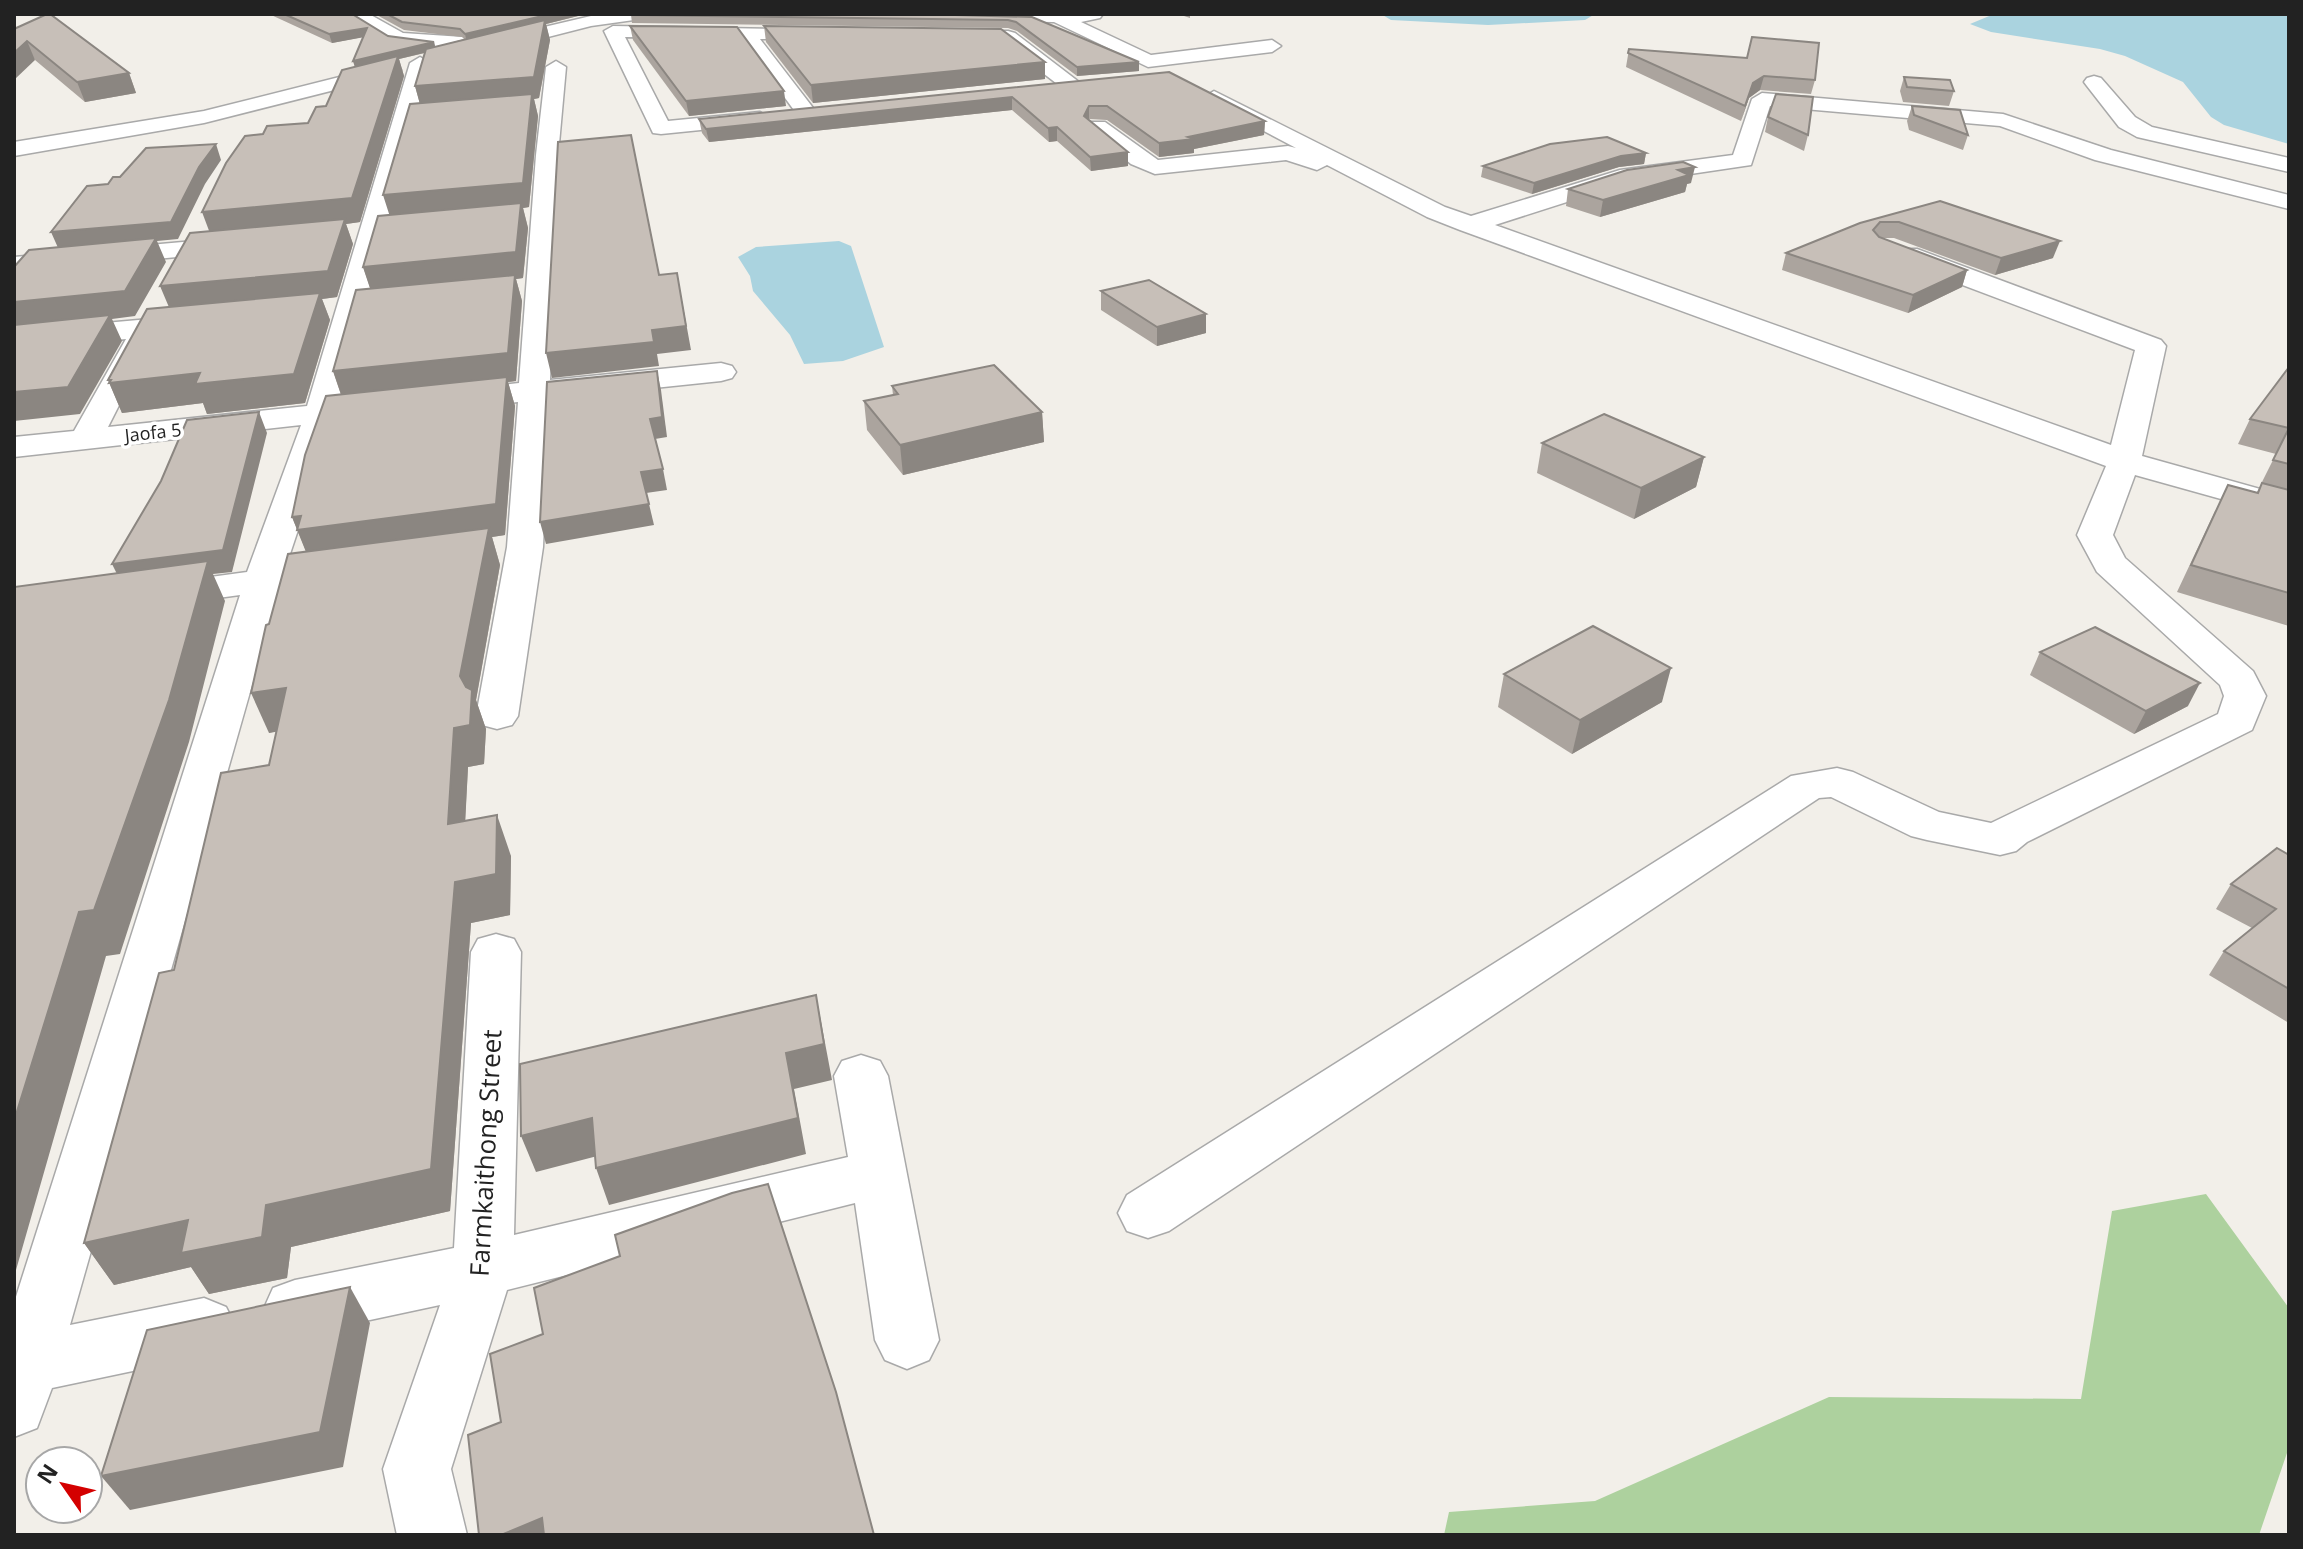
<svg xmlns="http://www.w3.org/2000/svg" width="2303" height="1549" font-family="'Open Sans',sans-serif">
<rect width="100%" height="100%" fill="#f2efe9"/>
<polygon fill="#add19e" points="2206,1194 2289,1308 2289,1447 2259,1535 1444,1535 1449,1512 1595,1501 1829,1397 2081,1399 2112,1211"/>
<g fill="#aad3df">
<polygon points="1994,14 2289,14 2289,144 2224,125 2211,117 2183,82 2125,56 2100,49 1991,32 1970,24"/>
<polygon points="839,241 851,246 884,347 843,361 804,364 790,335 753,291 750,276 738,257 756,247"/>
</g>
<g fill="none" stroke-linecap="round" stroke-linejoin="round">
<polygon fill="#aad3df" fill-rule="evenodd" points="1381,14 1595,14 1585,20 1488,25 1391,20"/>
<g stroke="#a9a9a9" stroke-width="3">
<g id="street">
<polygon points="347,14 369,14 403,33 493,39 591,16 650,14 641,19 591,26 489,52 392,42"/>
<polygon points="967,14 1103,14 1100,18 1081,22 1151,55 1272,40 1281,46 1272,52 1148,67 1054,22 974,21 968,20"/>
<polygon points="613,26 830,30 833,34 830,38 824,39 760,39 817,113 806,119 799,117 741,38 625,37 668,121 760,112 771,118 760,124 661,134 653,133 604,31"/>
<polygon points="1008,31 1015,33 1079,82 1082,86 1079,90 1065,90 1004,43 986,41 984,37 993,31"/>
<polygon points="420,57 430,63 340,402 356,404 361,411 356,418 334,422 286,566 302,569 308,577 302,585 279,590 70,1325 204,1298 226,1307 236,1327 226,1347 204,1356 52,1388 37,1428 14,1437 14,1303 240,595 159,606 146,603 140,595 146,587 159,584 247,572 301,425 14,457 14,437 74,431 126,339 14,349 14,331 195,315 205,318 209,324 205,330 154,336 108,427 307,406 410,63"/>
<polygon points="556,61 566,67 558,155 550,380 721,363 732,366 736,372 732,378 721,381 549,399 543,547 518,716 512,725 497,729 482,725 476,716 507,547 518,402 453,408 442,406 438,399 442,392 519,383 536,155 546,67"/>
<polygon points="391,64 398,66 401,70 398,74 204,123 14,156 14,142 204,111"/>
<polygon points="2094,76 2101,78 2135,117 2152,127 2289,158 2289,172 2137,137 2119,127 2087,86 2084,82 2087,78"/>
<polygon points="1214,91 1445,207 1471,216 1620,170 1733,155 1752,99 1762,93 2003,114 2111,150 2289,195 2289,209 2095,160 2000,126 1770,106 1751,165 1623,184 1495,225 2111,445 2135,350 1899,261 1895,255 1899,249 1917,249 2161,340 2166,346 2142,456 2289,497 2289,518 2135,475 2113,535 2125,558 2253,671 2266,696 2252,730 2027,842 2016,851 2000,855 1927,840 1911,836 1831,797 1819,798 1169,1231 1148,1238 1127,1231 1118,1213 1127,1195 1791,776 1837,768 1853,772 1939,812 1991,823 2218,714 2224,696 2220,685 2097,572 2077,535 2106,466 1460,230 1427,217 1327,165 1317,170 1286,160 1155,174 1131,164 1086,127 1089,122 1105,122 1158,160 1288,146 1296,148 1207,101 1204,97"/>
<polygon points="239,237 248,240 252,245 248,250 14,273 14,257"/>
<polygon points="496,934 514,939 521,952 514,1235 848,1157 834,1076 842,1061 861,1055 880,1061 888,1076 939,1340 929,1360 907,1369 885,1360 875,1340 855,1203 507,1290 451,1469 467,1535 397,1535 383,1469 440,1305 295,1336 273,1328 264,1308 273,1288 295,1280 454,1248 471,952 478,939"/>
</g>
</g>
<use href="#street" fill="#fff" fill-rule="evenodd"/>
</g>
<g fill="#aba49e">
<polygon points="269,14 352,14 388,36 434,42 435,47 464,39 462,37 404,30 375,14 586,14 546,24 550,40 539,98 534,99 538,116 529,207 523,208 528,228 523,278 516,279 522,301 516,381 508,382 515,406 505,535 492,537 500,565 476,700 486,729 484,764 468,767 465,821 511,856 510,915 471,923 450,1211 291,1247 287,1278 209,1294 191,1267 114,1285 84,1243 174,970 269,765 277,731 269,733 269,624 306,551 292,517 341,395 333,371 370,288 363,267 390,215 420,104 415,86 425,53 399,59 404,76 360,222 346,224 353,244 337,297 322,299 330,320 305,403 207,414 203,403 122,413 108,380 169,307 209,231 263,134 308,123 326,106 355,67 353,61 363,37 332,43"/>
<polygon points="1178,14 1190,14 1190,18"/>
<polygon points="631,15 1032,17 1139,71 1077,76 1017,31 1008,28 632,23"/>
<polygon points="630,26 786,106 689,116 633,40"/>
<polygon points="764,26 1045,62 1045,79 813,103 766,42"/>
<polygon points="14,29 129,73 136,93 85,102 35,60"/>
<polygon points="1629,49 1815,80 1811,94 1760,90 1749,98 1741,121 1626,67"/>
<polygon points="1169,72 1265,121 1264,135 1194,149 1194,153 1159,157 1107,120 1089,119 1128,166 1091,171 1057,141 1049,142 1012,110 709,142 702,133 699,119"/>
<polygon points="1904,77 1954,91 1949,106 1903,102 1900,91"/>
<polygon points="1912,106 1968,135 1963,150 1909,130 1907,121"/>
<polygon points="1768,117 1808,135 1804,151 1765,132"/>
<polygon points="1646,153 1644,164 1619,167 1532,194 1481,177 1483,166"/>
<polygon points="1691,183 1687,184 1685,192 1600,217 1566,206 1568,189"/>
<polygon points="1940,201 2053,258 1995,275 1894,238 1881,238 1967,270 1962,287 1908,313 1782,270 1786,253"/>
<polygon points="1101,291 1206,333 1157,346 1101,310"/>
<polygon points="2289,367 2289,626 2177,592 2215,511 2257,492 2276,454 2238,444 2250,419"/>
<polygon points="892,386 1042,412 1044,442 903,475 867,430 864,401 893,395"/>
<polygon points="1542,443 1704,457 1696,487 1634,519 1537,473"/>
<polygon points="2040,652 2188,706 2134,734 2030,675"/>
<polygon points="1504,674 1662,702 1572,754 1498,707"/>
<polygon points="2289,855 2289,1023 2209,975 2224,951 2252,928 2216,909 2231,884"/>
</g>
<g fill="#8b8681">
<polygon points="551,14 586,14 546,24 550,40 539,98 534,99 538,116 529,207 523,208 528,228 523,278 516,279 522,301 516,381 508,382 515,406 505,535 492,537 500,565 476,700 486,729 484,764 468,767 463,865 310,562 292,517 343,400 333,371 372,294 363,267 391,220 383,195 421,108 415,86 467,43 465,34"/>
<polygon points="367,28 370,36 332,43 329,34"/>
<polygon points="27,41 35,60 14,80 14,53"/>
<polygon points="434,42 436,50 399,59 404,76 360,222 346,224 353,244 337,297 322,299 330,320 305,403 207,414 203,403 122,413 108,380 171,312 160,286 211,236 202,212 352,198 356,70 353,61"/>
<polygon points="1045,62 1045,79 813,103 811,85"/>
<polygon points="1139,62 1139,71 1077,76 1077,67"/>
<polygon points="129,73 136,93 85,102 77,82"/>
<polygon points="1764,76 1760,90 1749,98 1741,121 1753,83"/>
<polygon points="784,91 786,106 689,116 686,101"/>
<polygon points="1012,97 1012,110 709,142 706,129"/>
<polygon points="1089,106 1089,119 1084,129 1084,116"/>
<polygon points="1265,121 1264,135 1194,149 1194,153 1159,157 1159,143"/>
<polygon points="1057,127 1057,141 1049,142 1048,128"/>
<polygon points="216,144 221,160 205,184 178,239 157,241 166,262 135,316 112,319 122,341 80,414 14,421 14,302 59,250 51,232 199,167"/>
<polygon points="1128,152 1128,166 1091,171 1090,157"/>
<polygon points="1646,153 1644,164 1619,167 1532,194 1534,183 1621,156"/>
<polygon points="1695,167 1691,183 1687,184 1685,192 1600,217 1603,200 1678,170"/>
<polygon points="2060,241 2053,258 1995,275 2001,258"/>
<polygon points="1967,270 1962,287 1908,313 1913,295"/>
<polygon points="677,273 691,350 657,354 659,366 552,378 546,353 652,330"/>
<polygon points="1206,314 1206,333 1157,346 1157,327"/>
<polygon points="657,371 661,390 667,437 655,439 650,419"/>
<polygon points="259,412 267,433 232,572 213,574 225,601 189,742 120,954 106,956 14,1277 14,1121 123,586 112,564"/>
<polygon points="1042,412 1044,442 903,475 900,445"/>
<polygon points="1704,457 1696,487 1634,519 1641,488"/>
<polygon points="663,469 667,490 646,493 641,472"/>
<polygon points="649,504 654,525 546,544 540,522"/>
<polygon points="1671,668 1662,702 1572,754 1580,720"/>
<polygon points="2200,683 2188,706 2134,734 2146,711"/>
<polygon points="286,688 303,727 269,733 251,693"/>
<polygon points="497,815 511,856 510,915 471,923 450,1211 291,1247 287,1278 209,1294 191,1267 114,1285 84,1243 188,1220 266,1205 455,882"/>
<polygon points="816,995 832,1080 794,1089 806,1154 609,1205 596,1168 786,1053"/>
<polygon points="592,1118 605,1154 536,1172 521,1136"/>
<polygon points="350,1287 370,1323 343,1467 130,1510 101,1476"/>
<polygon points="542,1518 551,1535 501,1535"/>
</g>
<g fill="#c7bfb8" stroke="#8b8681" stroke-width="2">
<polygon points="47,14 50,14 129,73 77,82 27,41 14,53 14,29"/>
<polygon points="284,14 352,14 388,36 434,42 353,61 367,28 329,34"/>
<polygon points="387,14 551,14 465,34 460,29 402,22"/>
<polygon points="634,14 919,14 1032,17 1139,62 1077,67 1016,22 1008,20 631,15"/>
<polygon points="545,20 534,77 415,86 426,49"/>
<polygon points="630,26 737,27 784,91 686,101"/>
<polygon points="764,26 1001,29 1045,62 811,85"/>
<polygon points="1752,37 1819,43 1815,80 1764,76 1753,83 1745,106 1628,53 1629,49 1747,58"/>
<polygon points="398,56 352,198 202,212 226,163 245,136 263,134 267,126 308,123 316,107 326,106 342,70"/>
<polygon points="1169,72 1265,121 1188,137 1194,139 1159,143 1107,106 1089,106 1084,116 1128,152 1090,157 1057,127 1048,128 1012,97 706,129 699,119"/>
<polygon points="1904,77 1950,80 1954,91 1907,87"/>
<polygon points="532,94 523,183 383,195 410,104"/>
<polygon points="1776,94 1813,97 1808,135 1768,117"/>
<polygon points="1912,106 1960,110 1968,135 1914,115"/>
<polygon points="631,135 659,275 677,273 686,326 652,330 654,342 546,353 558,142"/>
<polygon points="1607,137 1646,153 1621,156 1534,183 1483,166 1550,144"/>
<polygon points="216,144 199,167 171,222 51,232 87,186 108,184 113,177 120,177 146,148"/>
<polygon points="1683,162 1695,167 1678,170 1689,175 1603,200 1568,189 1627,170"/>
<polygon points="1940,201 2060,241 2001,258 1899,222 1880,222 1873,230 1879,237 1967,270 1913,295 1786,253 1860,223"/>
<polygon points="521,203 516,252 363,267 378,216"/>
<polygon points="345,219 328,271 160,286 190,233"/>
<polygon points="156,238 125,291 14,302 14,267 29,250"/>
<polygon points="515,275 508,353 333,371 356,290"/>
<polygon points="1149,280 1206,314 1157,327 1101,291"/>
<polygon points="320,293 294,374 195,384 200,373 109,383 111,380 108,380 147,309"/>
<polygon points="110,315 68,387 14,392 14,325"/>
<polygon points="994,365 1042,412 900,445 864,401 898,394 892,386"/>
<polygon points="2289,367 2289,464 2273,460 2289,428 2250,419"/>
<polygon points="657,371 662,417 650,419 663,469 641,472 649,504 540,522 547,382"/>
<polygon points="507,377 496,504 297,530 301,516 292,517 305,455 326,396"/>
<polygon points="259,412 223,550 112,564 161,481 187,420"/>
<polygon points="1604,414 1704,457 1641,488 1542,443"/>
<polygon points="2262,483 2289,490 2289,593 2191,565 2228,485 2258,493"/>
<polygon points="489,528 460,676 466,687 472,690 470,725 454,728 448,824 497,815 496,874 455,882 431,1169 266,1205 262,1237 181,1253 188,1220 84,1243 159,973 174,970 221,773 269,765 286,688 251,693 266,625 269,624 288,554"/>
<polygon points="208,561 169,700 94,910 79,912 14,1121 14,587"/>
<polygon points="1593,626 1671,668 1580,720 1504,674"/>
<polygon points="2095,627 2200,683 2146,711 2040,652"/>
<polygon points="2277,848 2289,855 2289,989 2224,951 2276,909 2231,884"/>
<polygon points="816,995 824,1044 786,1053 798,1118 596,1168 592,1118 521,1136 520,1064"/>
<polygon points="768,1184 836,1392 874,1535 544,1535 542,1518 501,1535 479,1535 468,1435 501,1422 490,1354 543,1334 534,1288 620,1256 615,1235 732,1193"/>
<polygon points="350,1287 320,1432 101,1476 147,1330"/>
</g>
<g text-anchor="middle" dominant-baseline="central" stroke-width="7" stroke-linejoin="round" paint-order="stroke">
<g font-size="18" fill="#222" stroke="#fff">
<text transform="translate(153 432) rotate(-6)">Jaofa 5</text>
</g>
<g font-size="26" fill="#222" stroke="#fff">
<text transform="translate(485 1153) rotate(-87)">Farmkaithong Street</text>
</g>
</g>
<rect width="2303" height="1549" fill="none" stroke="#222222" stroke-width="32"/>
<g transform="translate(64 1485) rotate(304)"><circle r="38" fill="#ffffff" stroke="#a7a7a7" stroke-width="2"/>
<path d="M0-6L14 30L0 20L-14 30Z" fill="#d40000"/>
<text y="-12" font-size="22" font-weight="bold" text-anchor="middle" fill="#222222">N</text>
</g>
</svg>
